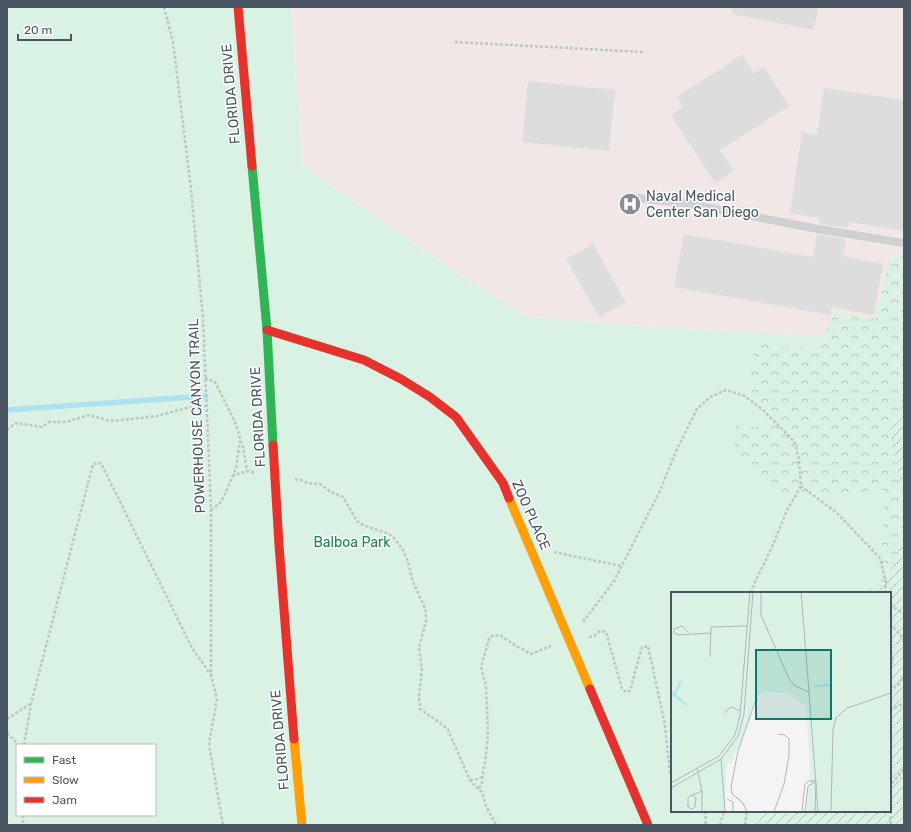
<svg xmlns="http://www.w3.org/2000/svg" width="911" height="832" font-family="Rubik,sans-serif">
<defs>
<pattern id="forest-crowns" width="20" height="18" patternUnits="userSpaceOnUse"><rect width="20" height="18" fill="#d9f2e3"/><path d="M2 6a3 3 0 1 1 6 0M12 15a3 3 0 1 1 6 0" fill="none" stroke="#b2c7bb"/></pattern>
<pattern id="garden-furrows" width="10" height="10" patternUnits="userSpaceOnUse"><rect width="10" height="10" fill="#d9f2e3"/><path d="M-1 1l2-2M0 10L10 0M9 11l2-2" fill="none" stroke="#b2c7bb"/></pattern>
</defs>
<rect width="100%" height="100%" fill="#f4f4f4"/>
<polygon fill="#f1e7e6" points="291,7 904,7 904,339 847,338 607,324 523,316 411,242 302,165"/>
<path fill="#d9f2e3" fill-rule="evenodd" d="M 7,7 L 291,7 L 302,165 L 411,242 L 523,316 L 607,324 L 847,338 L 904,339 L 904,825 L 7,825 ZM 672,593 L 890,593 L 890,811 L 672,811 ZM 17,745 L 155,745 L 155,815 L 17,815 Z"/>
<polygon fill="url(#forest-crowns)" points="891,254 904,255 904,402 899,413 898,422 891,422 891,437 899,481 902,481 903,497 902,521 904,521 904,539 887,578 873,588 872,587 881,568 885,490 872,490 841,498 809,493 783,492 770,488 744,465 733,442 737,420 755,428 774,415 750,391 754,344 816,348 833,318 834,311 875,319"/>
<g fill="url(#garden-furrows)">
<polygon points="904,402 904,521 902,521 903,497 902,481 899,481 891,437 891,422 898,422 899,413"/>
<polygon points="904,539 904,825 756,825 757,811 890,811 890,593 859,593 873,588 887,578"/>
</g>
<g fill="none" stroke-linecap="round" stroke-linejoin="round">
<polyline stroke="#aee2f0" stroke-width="5.5" points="7,410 206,396"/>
</g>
<g fill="#ddddde">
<polygon points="733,7 818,7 814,30 732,14"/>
<polygon points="742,55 754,73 764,67 789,106 720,150 734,171 715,183 671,115 683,107 677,97"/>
<polygon points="528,81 615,90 609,151 522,142"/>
<polygon points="824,88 904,100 904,231 849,222 848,228 819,224 820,218 790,213 802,132 817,135"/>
<polygon points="684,234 813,257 817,234 846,239 843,256 883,264 874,315 832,307 830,315 674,287"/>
<polygon points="593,244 626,303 599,317 566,259"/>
</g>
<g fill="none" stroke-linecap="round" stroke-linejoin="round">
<g stroke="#bcc7c4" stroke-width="2.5" stroke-dasharray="3 2" stroke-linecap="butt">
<polyline points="164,7 173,42 191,189 203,318 211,510 211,675 217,699 209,744 223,825"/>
<polyline points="455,42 643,52"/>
<polyline points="205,378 215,382 235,422 243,447 247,471"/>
<polyline points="7,430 16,423 42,427 49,422 66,422 89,415 110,421 132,419 157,416 186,408 206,406"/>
<polyline points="232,476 247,471 256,473"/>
<polyline points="295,479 301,480 307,483 320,484 331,492 343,497 357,521 363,525 389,534 394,538 403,550 408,562 413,582 425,608 426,614 426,621 419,648 422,669 419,696 420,709 443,725 448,730 470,780 474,785 482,792 486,806 496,825"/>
<polyline points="801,486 836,512 880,558 886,583 885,593"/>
<polyline points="211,510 220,503 225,494 236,468 240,441"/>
<polyline points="554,552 621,566"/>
<polyline points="890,605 904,614"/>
<polyline points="583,622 614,581 659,493 677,449 697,409 710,397 726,390 745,396 764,411 794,441 799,459 801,486 787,510 773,545 754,584 751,593"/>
<polyline points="890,624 900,634 904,641"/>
<polyline points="589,637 594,636 600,631 606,632 622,689 626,692 630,691 642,647 648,646 665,725 670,774 672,775"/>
<polyline points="890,647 893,659 890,670"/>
<polyline points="890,692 900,683 904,675"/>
<polyline points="890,710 904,703"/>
<polyline points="7,719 30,704"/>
<polyline points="7,733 19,745"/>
<polyline points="24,745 31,704 93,464 101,463 192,648 211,675"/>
<polyline points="470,780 478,779 482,777"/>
<polyline points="479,788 482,784 483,772 485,762 488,735 486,686 481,667 489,639 492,636 500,635 513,644 531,654 551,646"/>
<polyline points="890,788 893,782 904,769"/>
<polyline points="705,811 706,825"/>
<polyline points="890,811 891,825"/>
<polyline points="23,815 23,825"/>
<polyline points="720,825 724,811"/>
<polyline points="745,825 747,811"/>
</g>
<polyline stroke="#ced0d2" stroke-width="8" points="636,198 684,203 818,229 904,243"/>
<polyline stroke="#30b455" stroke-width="9" points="252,166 267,330 273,445"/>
<g stroke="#ff9f0a" stroke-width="9">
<polyline points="509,498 590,689"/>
<polyline points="294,739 302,825"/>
</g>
<g stroke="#e5322d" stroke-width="9">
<polyline points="238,7 252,166"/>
<polyline points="267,330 364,360 401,379 430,397 456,417 503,483 509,498"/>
<polyline points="273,445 279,545 294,739"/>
<polyline points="590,689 648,825"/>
</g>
</g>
<defs>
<g id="hospital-disc" transform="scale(1.15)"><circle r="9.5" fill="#868d94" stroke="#fff"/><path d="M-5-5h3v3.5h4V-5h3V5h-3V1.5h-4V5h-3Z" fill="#fff"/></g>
</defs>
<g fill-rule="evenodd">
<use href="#hospital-disc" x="630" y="204"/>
</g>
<g text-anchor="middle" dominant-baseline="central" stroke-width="3" stroke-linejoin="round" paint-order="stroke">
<g font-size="14" fill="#4a5661" stroke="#fff">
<text transform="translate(231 94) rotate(-95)">FLORIDA DRIVE</text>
<text transform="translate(197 416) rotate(-92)">POWERHOUSE CANYON TRAIL</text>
<text transform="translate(258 417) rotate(-93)">FLORIDA DRIVE</text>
<text transform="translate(531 515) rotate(66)">ZOO PLACE</text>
<text transform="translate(280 740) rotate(-95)">FLORIDA DRIVE</text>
</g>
<g font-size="14" fill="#4a5661" stroke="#fff" text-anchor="start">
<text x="646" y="196">Naval Medical<tspan x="646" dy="16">Center San Diego</tspan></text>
</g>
<g font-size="14" fill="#17864f" stroke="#fff">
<text x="352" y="542">Balboa Park</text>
</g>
</g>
<g transform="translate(671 592)">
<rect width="220" height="220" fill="#f4f4f4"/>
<path d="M 0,0 L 220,0 L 220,220 L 135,220 L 138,196 L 140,193 L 135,114 L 117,101 L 77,99 L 72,138 L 66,151 L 53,169 L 55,190 L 54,220 L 0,220 Z" fill="#d9f2e3"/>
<path d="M 35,0 L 53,0 L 53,14 L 58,18 L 58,25 L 54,25 L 47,4 L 36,3 ZM 88,79 L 87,87 L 99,89 L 99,92 L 96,93 L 98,99 L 88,101 L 86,106 L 82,108 L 78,130 L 61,170 L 56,172 L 54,183 L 52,167 L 63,155 L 70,141 L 75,122 L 76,93 L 85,94 ZM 41,102 L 68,120 L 61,147 L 53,158 L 46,150 L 37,147 L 33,149 L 33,156 L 20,161 L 20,167 L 0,176 L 0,160 L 15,150 L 16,141 L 14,136 L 17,124 L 39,110 ZM 51,121 L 59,125 L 58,140 L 47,137 L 47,125 ZM 47,171 L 50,183 L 46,183 L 46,178 L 38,178 L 38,182 L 35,180 L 31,188 L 35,190 L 36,196 L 34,197 L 30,194 L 30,181 Z" fill="#d9f2e3" fill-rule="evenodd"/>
<path d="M 85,0 L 88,0 L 89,23 L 95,38 L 92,42 L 97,64 L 94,62 L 89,66 L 94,74 L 87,79 L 86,92 L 81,96 L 76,93 L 80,45 L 84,41 L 82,25 ZM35.5 82a5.5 5.5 0 1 1 11 0a5.5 5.5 0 1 1-11 0ZM 9,89 L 12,90 L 13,99 L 22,99 L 22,107 L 26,109 L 31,107 L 31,99 L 41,102 L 38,114 L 17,124 L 14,146 L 0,156 L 0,95 L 5,95 ZM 37,195 L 41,197 L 40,203 L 48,202 L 52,203 L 51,220 L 45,220 L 47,215 L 44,212 L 38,215 L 38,206 L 44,208 L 48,204 L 34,204 L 34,200 L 38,199 L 34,197 Z" fill="#d9f2e3"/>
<path fill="none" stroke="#aee2f0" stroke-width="2" d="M 143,94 L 160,93M 0,100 L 15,113M 4,102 L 10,89"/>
<path fill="none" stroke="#b0b5b9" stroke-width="1" d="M 90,0 L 90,23 L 118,87 L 124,94 L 138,100 L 147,220M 130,0 L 138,100M 18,41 L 11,34 L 3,37 L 3,41 L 8,43 L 39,41M 39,65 L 40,35 L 76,34M 53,121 L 60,115 L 69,119M 50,167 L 54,220M 26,176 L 31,199 L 31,220M 0,191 L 48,164 L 64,143 L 69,123 L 79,0M 0,196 L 50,167 L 67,144 L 73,122 L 82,0M 21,203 L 25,206 L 24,215 L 21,217 L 17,215 L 17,206 L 19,204 L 31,199M 56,207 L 62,210 L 62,220M 131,218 L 134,192 L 138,189 L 144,189M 76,220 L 72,211 L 61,202 L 60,195 L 67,159 L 85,107M 103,220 L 113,192 L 118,164 L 118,147 L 114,143 L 107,142M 134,220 L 137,194 L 144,190M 144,220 L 145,190M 160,220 L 162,138 L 165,126 L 176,116 L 220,101"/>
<path fill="#0f766e" fill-opacity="0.15" stroke="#0f766e" stroke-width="2" d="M 85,58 L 160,58 L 160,127 L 85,127 Z"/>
<rect width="220" height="220" fill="none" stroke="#4a5661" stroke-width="2"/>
</g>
<rect width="911" height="832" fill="none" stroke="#4a5661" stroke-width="16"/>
<rect x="16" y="744" width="140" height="72" fill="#ffffff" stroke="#b7bbc0"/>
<rect x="24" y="757" width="20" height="6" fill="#30b455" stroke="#b7bbc0"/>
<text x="52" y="764" font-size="12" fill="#4a5661">Fast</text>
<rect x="24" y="777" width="20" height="6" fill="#ff9f0a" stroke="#b7bbc0"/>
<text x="52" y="784" font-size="12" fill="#4a5661">Slow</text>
<rect x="24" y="797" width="20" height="6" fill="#e5322d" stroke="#b7bbc0"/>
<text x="52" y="804" font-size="12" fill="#4a5661">Jam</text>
<path d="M18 34v6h53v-6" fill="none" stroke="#4a5661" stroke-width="2"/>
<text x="24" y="34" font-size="12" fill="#4a5661" stroke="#ffffff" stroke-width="3" paint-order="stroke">20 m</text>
</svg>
